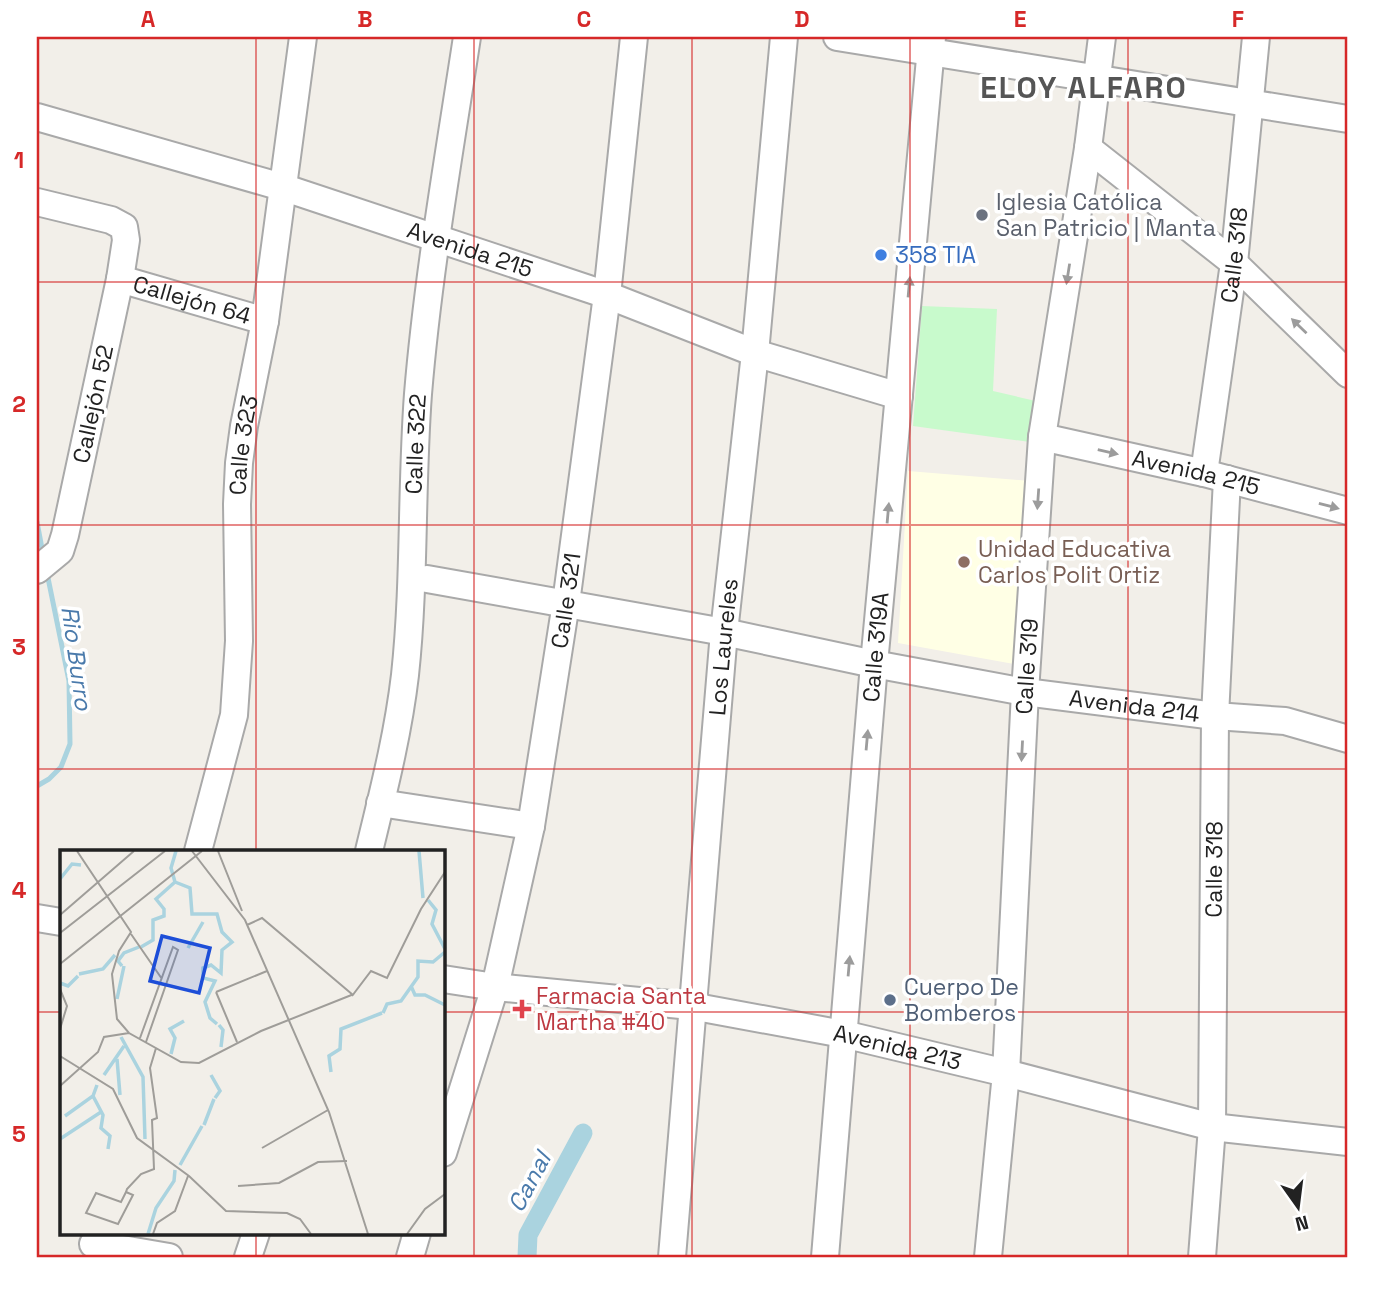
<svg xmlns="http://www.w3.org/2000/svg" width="1385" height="1294" font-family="'Space Grotesk',sans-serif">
<rect width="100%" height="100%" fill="#f2efe9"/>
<polygon fill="#ffffe5" points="908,471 1030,481 1019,665 898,643"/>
<polygon fill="#c8facc" points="922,306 997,309 993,391 1040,402 1037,443 913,426"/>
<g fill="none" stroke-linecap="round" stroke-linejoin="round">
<g stroke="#aad3df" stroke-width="5">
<polyline points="37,522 43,554"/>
<polyline points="37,786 49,779 61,767 70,744 69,681 47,573"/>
</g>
<polyline stroke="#aad3df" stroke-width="19" points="527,1257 528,1235 583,1133"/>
<g stroke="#a9a9a9" stroke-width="30">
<g id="minor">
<polyline points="837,37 1348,119"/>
<path id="s1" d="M 37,117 L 282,187 L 607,295 L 755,353 L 899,396"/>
<polyline points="1088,148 1234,263 1348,374"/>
<polyline points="37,202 111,220 124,227 126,240 120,279 65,535 60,551 37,570"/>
<path id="s2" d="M 120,279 L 265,321"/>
<path id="s3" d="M 1042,437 L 1204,473 L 1348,511"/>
<path id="s4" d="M 1204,473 L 1234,263 L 1256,37"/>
<path id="s5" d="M 427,579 L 724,632 L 874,664 L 1025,692 L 1215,716 L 1285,721 L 1348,739"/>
<polyline points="380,803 531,826"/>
<path id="s6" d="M 198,851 L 234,715 L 239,641 L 237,504 L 239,463 L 244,426 L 265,321 L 303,37"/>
<path id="s7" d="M 369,851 C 383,793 398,735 405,675 C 415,583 411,487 418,394 C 428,274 449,155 467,37"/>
<polyline points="37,918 61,922"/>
<path id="s8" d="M 443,979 L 495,987 L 691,1006 L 843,1034 L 1006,1073 L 1212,1127 L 1348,1142"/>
<path id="s9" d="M 443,1153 L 495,987 L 531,826 L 566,603 L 607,295 L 634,37"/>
<polyline points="93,1244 169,1257"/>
<polyline points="248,1257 256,1233"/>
<polyline points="410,1257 417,1233"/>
<path id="s10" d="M 672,1257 L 724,632 L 755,353 L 784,37"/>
<path id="s11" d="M 825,1257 L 874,664 L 932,37"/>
<path id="s12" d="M 988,1257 L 1006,1073 L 1025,692 L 1042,437 L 1088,148 L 1102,37"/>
<path id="s13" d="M 1202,1257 L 1212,1127 L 1215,716 L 1227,479"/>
</g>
</g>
<use href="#minor" stroke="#fff" stroke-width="26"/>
</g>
<defs><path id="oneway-solid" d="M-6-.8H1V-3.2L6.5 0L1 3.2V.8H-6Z" transform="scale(1.75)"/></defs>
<g fill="#9c9c9c">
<use href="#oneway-solid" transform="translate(1068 274) rotate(99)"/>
<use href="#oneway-solid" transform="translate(909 287) rotate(-85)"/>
<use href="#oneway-solid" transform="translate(1299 326) rotate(-136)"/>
<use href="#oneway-solid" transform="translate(1108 452) rotate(13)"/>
<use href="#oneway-solid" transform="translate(1038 499) rotate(94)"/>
<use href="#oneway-solid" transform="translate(1329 506) rotate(15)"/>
<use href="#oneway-solid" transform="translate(888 513) rotate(-85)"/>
<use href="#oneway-solid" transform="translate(867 740) rotate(-85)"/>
<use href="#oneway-solid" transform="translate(1022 751) rotate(93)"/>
<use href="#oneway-solid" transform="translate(849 966) rotate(-85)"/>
</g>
<path fill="none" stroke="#d62828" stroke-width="2" stroke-opacity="0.55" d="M 256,37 L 256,851M 474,37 L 474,1257M 692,37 L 692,1257M 910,37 L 910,1257M 1128,37 L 1128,1257M 37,282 L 1348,282M 37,525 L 1348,525M 37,769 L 1348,769M 37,1012 L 61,1012M 443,1012 L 1348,1012M 256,1233 L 256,1257"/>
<circle fill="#6b7280" stroke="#fff" stroke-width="2.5" cx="982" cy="215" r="7"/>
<circle fill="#3f7fe0" stroke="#fff" stroke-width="2.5" cx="881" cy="255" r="7"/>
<circle fill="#8d6e63" stroke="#fff" stroke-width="2.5" cx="964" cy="562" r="7"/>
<circle fill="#5c6f8a" stroke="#fff" stroke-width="2.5" cx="890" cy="1000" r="7"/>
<path fill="#e0444e" stroke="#fff" stroke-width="2.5" d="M518.5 998.5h7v7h7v7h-7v7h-7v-7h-7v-7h7z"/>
<g text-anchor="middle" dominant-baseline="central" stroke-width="7" stroke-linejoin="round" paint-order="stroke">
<g font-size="23" fill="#5b616d" stroke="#fff" text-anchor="start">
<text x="996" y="202">Iglesia Católica<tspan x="996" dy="26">San Patricio | Manta</tspan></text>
</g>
<g font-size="23" fill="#222" stroke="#fff">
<text stroke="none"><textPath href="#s1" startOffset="453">Avenida 215</textPath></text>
<text stroke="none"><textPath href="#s4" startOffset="220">Calle 318</textPath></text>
<text stroke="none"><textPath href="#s2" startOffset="75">Callejón 64</textPath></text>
<text transform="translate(93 404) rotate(-78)">Callejón 52</text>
<text stroke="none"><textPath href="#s6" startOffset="411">Calle 323</textPath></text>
<text stroke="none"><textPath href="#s7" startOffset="411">Calle 322</textPath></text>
<text stroke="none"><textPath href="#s3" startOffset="158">Avenida 215</textPath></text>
<text stroke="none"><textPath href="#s9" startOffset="567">Calle 321</textPath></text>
<text stroke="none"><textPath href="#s10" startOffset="612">Los Laureles</textPath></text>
<text stroke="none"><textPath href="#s11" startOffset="612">Calle 319A</textPath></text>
<text stroke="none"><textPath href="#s12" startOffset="592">Calle 319</textPath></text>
<text stroke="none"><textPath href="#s5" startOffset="719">Avenida 214</textPath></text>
<text stroke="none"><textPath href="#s13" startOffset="388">Calle 318</textPath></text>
<text stroke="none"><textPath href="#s8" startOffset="460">Avenida 213</textPath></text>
</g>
<g font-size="23" fill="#366cbe" stroke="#fff" text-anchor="start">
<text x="895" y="255">358 TIA</text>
</g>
<g font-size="23" fill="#785e54" stroke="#fff" text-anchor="start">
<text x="978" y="549">Unidad Educativa<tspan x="978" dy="26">Carlos Polit Ortiz</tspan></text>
</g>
<g font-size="23" fill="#4e5e75" stroke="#fff" text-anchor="start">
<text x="904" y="987">Cuerpo De<tspan x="904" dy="26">Bomberos</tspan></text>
</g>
<g font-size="23" fill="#be3a42" stroke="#fff" text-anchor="start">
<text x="536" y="996">Farmacia Santa<tspan x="536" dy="26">Martha #40</tspan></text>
</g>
<g font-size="24" font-style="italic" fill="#4a7aab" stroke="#fff">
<text transform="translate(77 658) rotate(82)">Rio Burro</text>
<text transform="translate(529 1182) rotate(-62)">Canal</text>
</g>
<g font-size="30" font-weight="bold" letter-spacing="2" fill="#555" stroke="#fff">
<text x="1084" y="87">ELOY ALFARO</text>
</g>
</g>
<g transform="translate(60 850)">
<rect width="385" height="385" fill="#f2efe9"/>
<path fill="none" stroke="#aad3df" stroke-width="3.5" d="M 359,1 L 363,48M 0,29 L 12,14 L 21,15M 115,32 L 130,38 L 132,64 L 157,64 L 162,82 L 172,92 L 162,100 L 161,123 L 151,115 L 143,118 L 143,128 L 155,131 L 145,152 L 150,168 L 157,174M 368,50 L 376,60 L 372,74 L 385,99M 81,97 L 93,90 L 93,70 L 104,66 L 104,59 L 96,49 L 115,32 L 111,18 L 116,1M 128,98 L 143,72M 62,116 L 58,111 L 64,103 L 79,97M 19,124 L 43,119 L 55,105M 0,133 L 8,136 L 18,126M 351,136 L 355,145 L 365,145 L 385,155M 57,149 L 64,116M 323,163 L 327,154 L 341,151 L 358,127 L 358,111 L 373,112 L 385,102M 159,175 L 163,180 L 161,197M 61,187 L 83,227 L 85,289M 111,204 L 115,188 L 110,179 L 124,171M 57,209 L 60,245M 271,222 L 269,206 L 280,199 L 281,179 L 322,163M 44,225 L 64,196M 151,225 L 160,241 L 155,248M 33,246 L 43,265 L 41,278 L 50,286 L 48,299M 5,266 L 33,246 L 37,235M 144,275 L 154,249M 0,289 L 41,262M 120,315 L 142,276M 88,384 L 96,358 L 114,331 L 115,320"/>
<path fill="none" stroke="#9f9d99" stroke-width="2" d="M 17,1 L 71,82 L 59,101 L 52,124 L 57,169 L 69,183 L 121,212 L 139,213 L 201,181 L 294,144M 132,1 L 185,70 L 269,262 L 308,384M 158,1 L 182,61M 0,65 L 74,1M 187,75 L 202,68 L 293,145M 0,83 L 105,1M 71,84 L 102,129M 0,114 L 142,1M 0,139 L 7,156 L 0,179M 156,142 L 207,121M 156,142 L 177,192M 292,146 L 311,121 L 327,128 L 361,59 L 385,22M 80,188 L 113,97 L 118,100 L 86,192M 0,206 L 53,239 L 77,288 L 129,326 L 166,361 L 227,363 L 240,369 L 251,384M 0,236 L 38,202 L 44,187 L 69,183M 202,298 L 268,260M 178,336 L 219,333 L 258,312 L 287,311M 66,342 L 73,345 L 58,374 L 26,363 L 36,343 L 61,352 L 66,342 L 67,339 L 81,324 L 94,319 L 92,270 L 97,268 L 90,218 L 96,198M 93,384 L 97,373 L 115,361 L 128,326M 347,384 L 365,359 L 385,344"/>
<path fill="#1d4ed8" fill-opacity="0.15" stroke="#1d4ed8" stroke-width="3.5" d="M 102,86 L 150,98 L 139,143 L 90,131 Z"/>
<rect width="385" height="385" fill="none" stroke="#222" stroke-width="3.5"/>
</g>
<rect width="1385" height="1294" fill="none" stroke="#ffffff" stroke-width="77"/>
<g transform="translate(1298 1207) rotate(166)" stroke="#ffffff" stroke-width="5" paint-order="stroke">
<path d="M0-5L12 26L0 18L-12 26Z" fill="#222222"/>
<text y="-10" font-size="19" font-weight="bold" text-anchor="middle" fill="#222222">N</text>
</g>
<rect x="38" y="38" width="1308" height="1218" fill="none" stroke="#d62828" stroke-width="2.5"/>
<g font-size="23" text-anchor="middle" font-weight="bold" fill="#d62828">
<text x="148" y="27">A</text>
<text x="365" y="27">B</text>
<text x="584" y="27">C</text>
<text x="802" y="27">D</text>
<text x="1020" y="27">E</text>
<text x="1238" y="27">F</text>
<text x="19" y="168">1</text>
<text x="19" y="412">2</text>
<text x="19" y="655">3</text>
<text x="19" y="898">4</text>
<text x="19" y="1142">5</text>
</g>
</svg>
